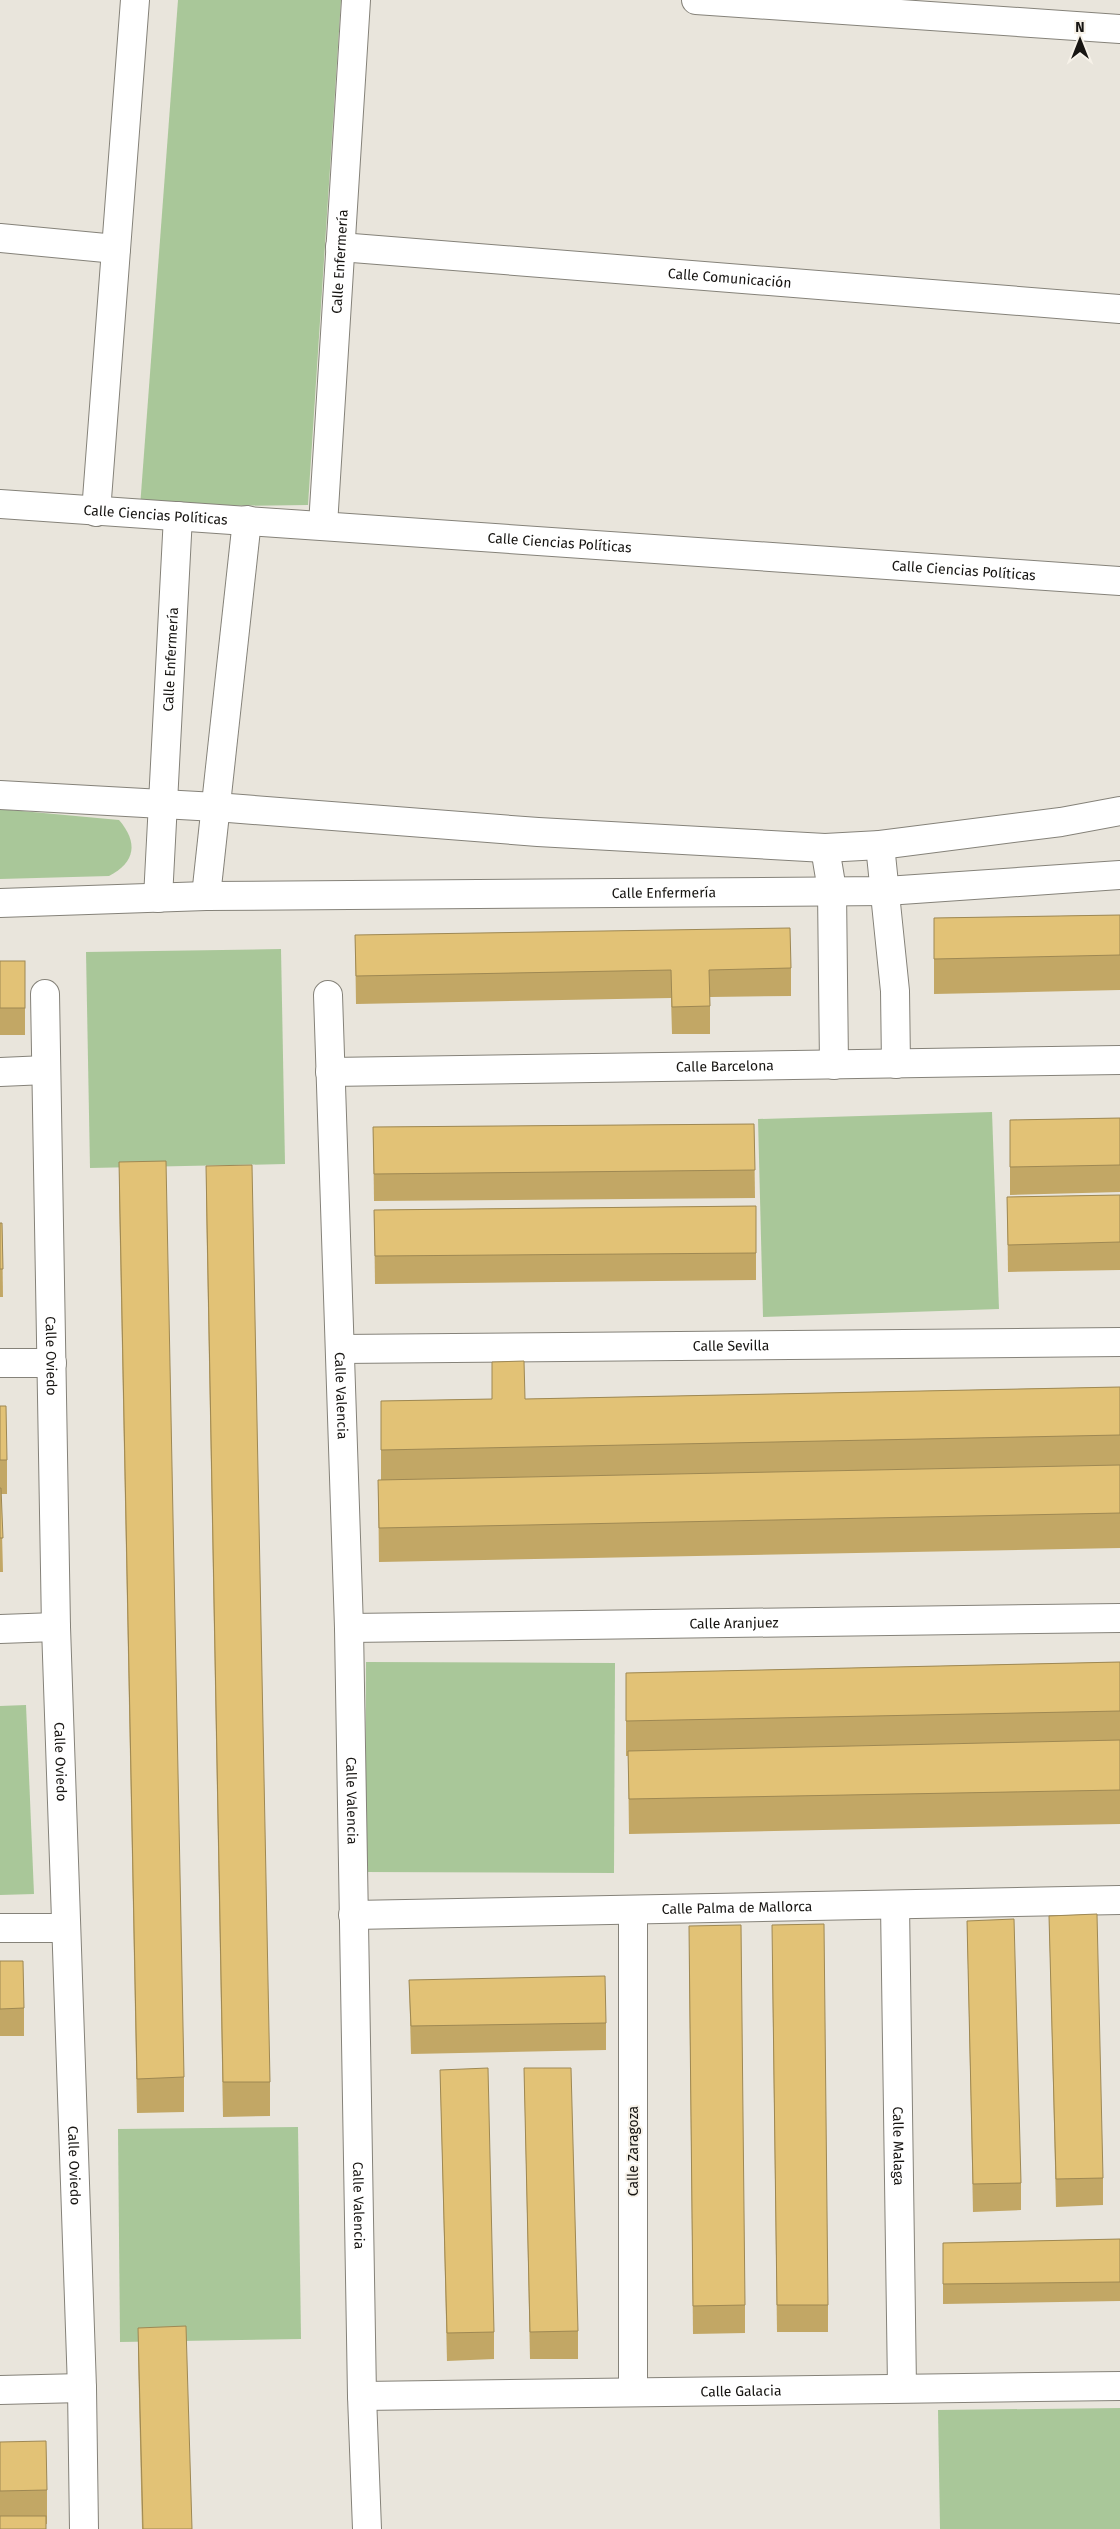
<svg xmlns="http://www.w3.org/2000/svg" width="1120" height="2529" font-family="'Fira Sans',sans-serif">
<rect width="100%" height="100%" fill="#e9e5dc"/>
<g fill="#a9c799">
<polygon points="178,0 341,0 308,505 140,507"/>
<path d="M 0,809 L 119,820 C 138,842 136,862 109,876 L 0,879 Z"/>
<polygon points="281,949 285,1164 90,1168 86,952"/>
<polygon points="992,1112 999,1309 763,1317 758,1119"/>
<polygon points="366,1662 615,1663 614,1873 365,1872"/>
<polygon points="26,1705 34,1894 0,1895 0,1706"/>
<polygon points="298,2127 301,2339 120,2342 118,2129"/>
<polygon points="1120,2408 1120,2529 940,2529 938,2410"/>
</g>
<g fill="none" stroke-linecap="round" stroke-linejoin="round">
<g stroke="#858279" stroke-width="30">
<g id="minor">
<polyline points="696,0 1120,29"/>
<polyline points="0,238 116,249"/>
<path id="s1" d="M 340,247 L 1120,309"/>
<path id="s2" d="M 0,504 L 1120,581"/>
<polyline points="96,512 135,0"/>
<path id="s3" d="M 323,525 L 356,0"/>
<polyline points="0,795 216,807 538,832 825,848 880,845 1061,822 1120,811"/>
<polyline points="880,845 895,991 896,1064"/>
<polyline points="825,848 832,890 834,1065"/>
<polyline points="206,896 247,520"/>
<path id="s4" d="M 158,898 L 178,516"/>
<path id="s5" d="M 0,903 L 206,896 L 886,891 L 1120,875"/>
<path id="s6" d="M 45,994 L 56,1627 L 82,2388 L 84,2529"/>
<path id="s7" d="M 328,995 L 349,1628 L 362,2396 L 367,2529"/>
<polyline points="0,1072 46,1070"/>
<path id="s8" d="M 330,1072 L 1120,1060"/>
<path id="s9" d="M 341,1349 L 1120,1342"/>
<polyline points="0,1363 52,1363"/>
<path id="s10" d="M 349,1628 L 1120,1618"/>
<polyline points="0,1629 56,1627"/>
<path id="s11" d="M 895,1905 L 902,2387"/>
<path id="s12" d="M 353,1915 L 1120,1900"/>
<polyline points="0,1928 66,1928"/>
<polyline points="0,2390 82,2388"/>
<polyline points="633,2392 633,1910"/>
<path id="s13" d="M 362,2396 L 1120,2386"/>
</g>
</g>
<use href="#minor" stroke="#fff" stroke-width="28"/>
</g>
<g fill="#c2a765">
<polygon points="1120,915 1120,990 934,994 934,918"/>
<polygon points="355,935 791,968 791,996 710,997 710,1034 672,1034 671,998 356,1004"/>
<rect x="0" y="961" width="25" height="74"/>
<polygon points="1120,1118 1120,1192 1010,1195 1010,1120"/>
<polygon points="754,1124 755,1198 374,1201 373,1127"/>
<polygon points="119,1162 184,2077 184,2112 137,2113 119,1196"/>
<polygon points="206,1166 270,2082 270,2116 223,2117 206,1200"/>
<polygon points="1120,1195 1120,1270 1008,1272 1007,1197"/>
<polygon points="756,1206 756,1280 375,1284 374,1210"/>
<polygon points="0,1223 2,1223 3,1297 0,1297"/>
<polygon points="492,1362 525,1399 1120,1387 1120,1548 379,1562 378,1480 381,1480 381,1401 492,1399"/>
<polygon points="0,1406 7,1460 7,1494 1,1494 3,1572 0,1572"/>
<polygon points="1120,1662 1120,1824 629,1834 628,1756 626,1756 626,1673"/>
<polygon points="1049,1916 1103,2178 1103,2205 1056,2207"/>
<polygon points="967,1921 1021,2183 1021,2210 973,2212"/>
<polygon points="689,1953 745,2305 745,2333 693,2334"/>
<polygon points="772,1953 828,2305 828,2332 777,2332"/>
<polygon points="0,1961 24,2008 24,2036 0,2036"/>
<polygon points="409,1980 606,2023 606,2050 411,2054"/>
<polygon points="524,2068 578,2331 578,2359 530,2359"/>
<polygon points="440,2070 494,2332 494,2359 447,2361"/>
<polygon points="1120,2239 1120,2301 943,2304 943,2243"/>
<polygon points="138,2328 192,2529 142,2529 138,2355"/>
<polygon points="0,2442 47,2490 47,2524 0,2529"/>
</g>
<g fill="#e2c276" stroke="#9e8853">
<polygon points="1120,915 1120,955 934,959 934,918"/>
<polygon points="790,928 791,968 709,970 710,1006 672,1007 671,970 356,976 355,935"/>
<rect x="0" y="961" width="25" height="47"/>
<polygon points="1120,1118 1120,1165 1010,1167 1010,1120"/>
<polygon points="754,1124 755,1170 374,1174 373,1127"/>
<polygon points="166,1161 184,2077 137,2079 119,1162"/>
<polygon points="252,1165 270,2082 223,2082 206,1166"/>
<polygon points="1120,1195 1120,1242 1008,1245 1007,1197"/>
<polygon points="756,1206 756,1253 375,1256 374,1210"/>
<polygon points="0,1223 2,1223 3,1269 0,1269"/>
<polygon points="524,1361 525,1399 1120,1387 1120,1435 381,1450 381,1401 492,1399 492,1362"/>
<polygon points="0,1406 6,1406 7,1460 0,1460"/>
<polygon points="1120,1465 1120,1513 379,1528 378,1480"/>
<polygon points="0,1488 1,1488 3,1538 0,1538"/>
<polygon points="1120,1662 1120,1711 626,1721 626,1673"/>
<polygon points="1120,1740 1120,1790 629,1799 628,1751"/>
<polygon points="1097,1914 1103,2178 1056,2179 1049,1916"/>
<polygon points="1014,1919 1021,2183 973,2184 967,1921"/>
<polygon points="824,1924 828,2305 777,2305 772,1925"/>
<polygon points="741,1925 745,2305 693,2306 689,1926"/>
<polygon points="0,1961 23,1961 24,2008 0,2009"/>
<polygon points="605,1976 606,2023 411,2026 409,1980"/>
<polygon points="488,2068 494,2332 447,2333 440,2070"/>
<polygon points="524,2068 571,2068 578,2331 530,2332"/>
<polygon points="1120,2239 1120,2282 943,2284 943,2243"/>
<polygon points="186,2326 192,2529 143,2529 138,2328"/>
<polygon points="46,2441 47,2490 0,2491 0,2442"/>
<rect x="0" y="2516" width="46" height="13"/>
</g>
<g text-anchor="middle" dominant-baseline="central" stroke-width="4" stroke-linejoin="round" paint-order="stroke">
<g font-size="14" fill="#171512" stroke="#f7f2e9">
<text stroke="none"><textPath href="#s3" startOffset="264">Calle Enfermería</textPath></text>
<text stroke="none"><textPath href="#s1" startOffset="391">Calle Comunicación</textPath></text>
<text stroke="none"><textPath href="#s2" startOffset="156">Calle Ciencias Políticas</textPath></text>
<text stroke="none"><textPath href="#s2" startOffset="561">Calle Ciencias Políticas</textPath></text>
<text stroke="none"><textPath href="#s2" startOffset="966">Calle Ciencias Políticas</textPath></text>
<text stroke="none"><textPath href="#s4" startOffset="239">Calle Enfermería</textPath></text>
<text stroke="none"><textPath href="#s5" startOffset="664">Calle Enfermería</textPath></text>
<text stroke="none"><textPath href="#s8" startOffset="395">Calle Barcelona</textPath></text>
<text stroke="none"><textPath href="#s9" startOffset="390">Calle Sevilla</textPath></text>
<text stroke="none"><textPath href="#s6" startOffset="362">Calle Oviedo</textPath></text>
<text stroke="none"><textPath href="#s7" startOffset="401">Calle Valencia</textPath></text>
<text stroke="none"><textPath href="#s10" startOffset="385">Calle Aranjuez</textPath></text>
<text stroke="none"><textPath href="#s6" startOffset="768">Calle Oviedo</textPath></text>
<text stroke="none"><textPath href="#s7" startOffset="806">Calle Valencia</textPath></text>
<text stroke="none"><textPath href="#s12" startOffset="384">Calle Palma de Mallorca</textPath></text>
<text stroke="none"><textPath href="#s11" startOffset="241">Calle Malaga</textPath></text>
<text transform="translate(633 2151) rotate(-90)">Calle Zaragoza</text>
<text stroke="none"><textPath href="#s6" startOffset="1172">Calle Oviedo</textPath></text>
<text stroke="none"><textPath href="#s7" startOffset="1211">Calle Valencia</textPath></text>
<text stroke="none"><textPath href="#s13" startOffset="379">Calle Galacia</textPath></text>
</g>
</g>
<g transform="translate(1080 40)" stroke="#f7f2e9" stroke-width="4" paint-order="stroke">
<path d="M0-4L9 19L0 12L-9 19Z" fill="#171512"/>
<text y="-8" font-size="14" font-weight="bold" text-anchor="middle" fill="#171512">N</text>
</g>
</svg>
